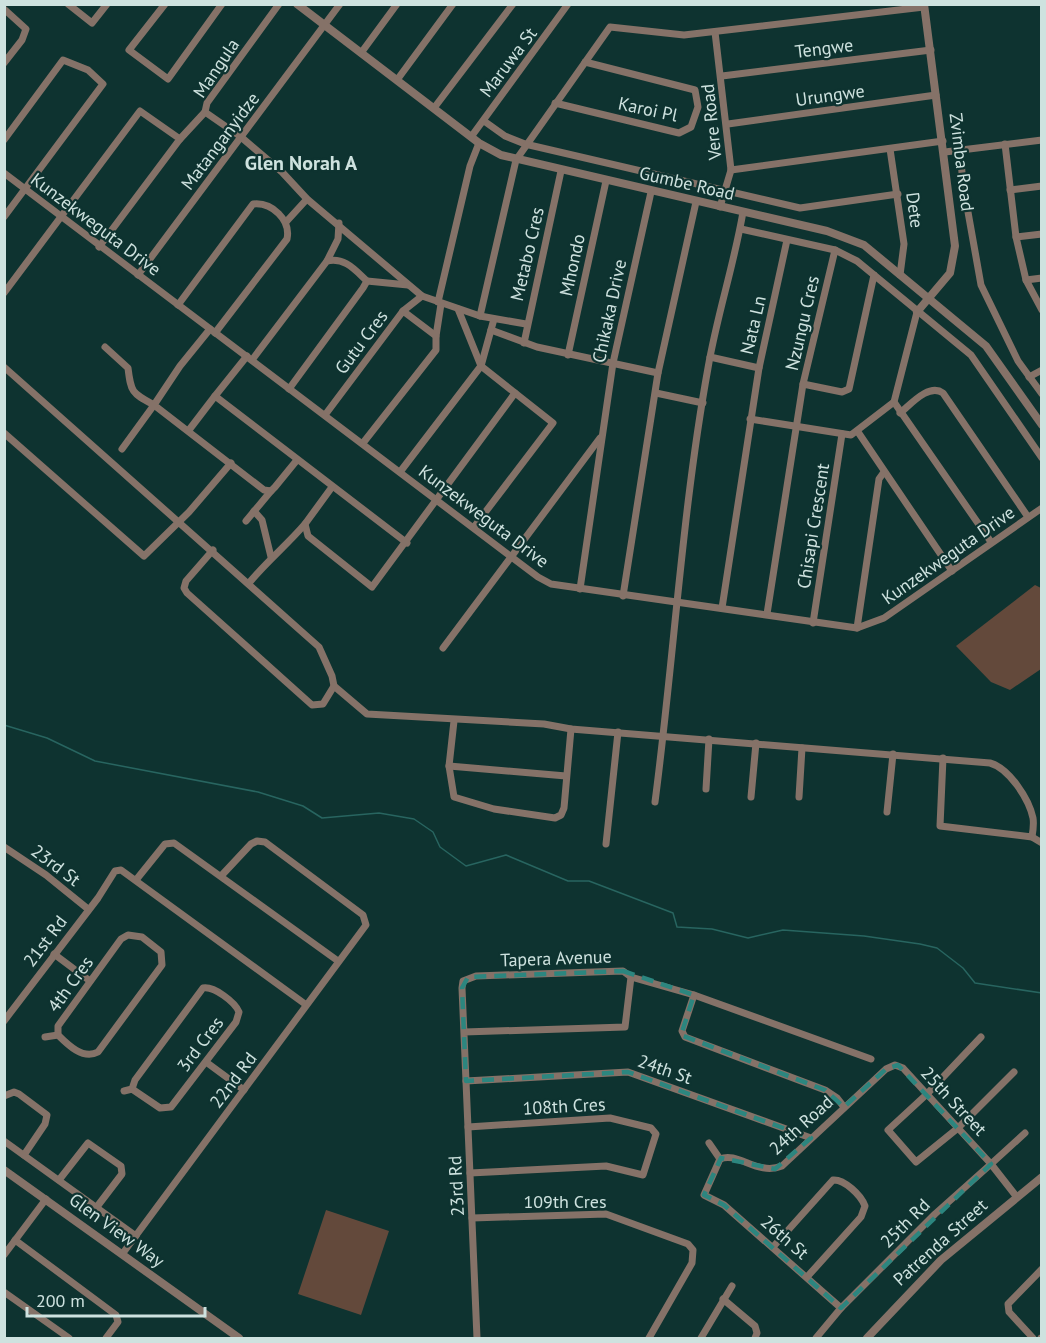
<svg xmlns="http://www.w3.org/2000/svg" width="1046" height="1343" font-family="'PT Sans',sans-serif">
<rect width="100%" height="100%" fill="#0e3330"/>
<g fill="#63493b">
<polygon points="1035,585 1041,588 1041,669 1010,690 991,682 956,646"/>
<polygon points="326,1210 389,1231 361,1315 298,1294"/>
</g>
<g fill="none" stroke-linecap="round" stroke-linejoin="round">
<polyline stroke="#286560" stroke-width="1.5" points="4,725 47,738 95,761 258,792 303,806 322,818 379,813 414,819 433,832 440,847 466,866 506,855 568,881 589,881 673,913 677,927 712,929 748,938 783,930 864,936 920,944 937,948 963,968 975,983 1042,993"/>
<g stroke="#857268" stroke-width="7">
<polyline points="68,4 92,23 107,4"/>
<polyline points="165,4 129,50 168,79 222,4"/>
<polyline points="279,4 207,103 205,112 241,137 282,172 307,199 422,296 480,316 526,324"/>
<polyline points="4,9 26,29 22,40 4,63"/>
<polyline points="715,32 731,170 720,207"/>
<polyline points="361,53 397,4"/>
<polyline points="722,76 931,50"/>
<polyline points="397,80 453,4"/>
<polyline points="555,103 679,133 691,127 698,107 695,90 585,62"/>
<polyline points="434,108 513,4"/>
<polyline points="484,121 505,136 525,144 800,208 898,194"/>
<polyline points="728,124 936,95"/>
<polyline points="471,137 568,4"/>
<polyline points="180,139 205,112"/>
<polyline points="4,140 63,60 88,70 103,84 4,217"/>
<polyline points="1005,144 1016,237 1026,280 1042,310"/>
<polyline points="890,149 904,244 900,275"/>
<polyline points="960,150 963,184 981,285 1018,361 1042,394"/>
<polyline points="945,152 1042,140"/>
<polyline points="731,170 943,141"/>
<polyline points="4,173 538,577 551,584 857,628 884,618 1042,508"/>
<polyline points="1010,190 1042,186"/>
<polyline points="286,222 307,199"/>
<polyline points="741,229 835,250 857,261 971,355 1042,458"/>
<polyline points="1016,237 1042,234"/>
<polyline points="835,250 803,384 842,392 849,389 874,275"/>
<polyline points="327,261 338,239 339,223"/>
<polyline points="138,275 340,4"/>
<polyline points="1026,280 1042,278"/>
<polyline points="367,281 408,285"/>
<polyline points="4,293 140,111 180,139 99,247"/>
<polyline points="438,302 470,166 479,143"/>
<path d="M 178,305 L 253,204 C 272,202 291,220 287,239 L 215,333"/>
<polyline points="458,309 481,366"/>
<polyline points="403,311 422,296"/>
<polyline points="917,312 894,402 991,542"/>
<polyline points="480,316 516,160 610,27 684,35 924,7"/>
<polyline points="210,329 180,366 154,405 264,490 271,491 275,487 297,460"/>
<polyline points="491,330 537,347 658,373"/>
<polyline points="436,336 441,304"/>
<polyline points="524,343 561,171"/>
<path d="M 105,347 L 128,368 C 131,393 132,393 154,405 L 122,449"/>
<polyline points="568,355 606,181"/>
<polyline points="247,356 215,396 407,543"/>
<polyline points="710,357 759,368"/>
<path d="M 252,360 L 327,261 C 345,257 355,270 367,281 L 363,288 L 289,389"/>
<path d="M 4,367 L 319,647 L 332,676 L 334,686 L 367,714 L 544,724 L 571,729 L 990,763 C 1009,768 1029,799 1033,818 C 1034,824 1033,831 1032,837"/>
<polyline points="1029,377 1042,370"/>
<polyline points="656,393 703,403"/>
<path d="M 900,413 C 911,404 929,383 943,393 L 1028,517"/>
<polyline points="325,415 403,311 436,336 436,350 363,443"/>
<polyline points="750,419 851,435 894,402"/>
<polyline points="189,430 215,396"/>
<polyline points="858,432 952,571"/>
<polyline points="4,433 144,556 189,512 231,463"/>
<polyline points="400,472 481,366 494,319"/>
<polyline points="332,487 305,524 308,536 372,587 515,393"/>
<polyline points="254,511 262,520 271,557"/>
<polyline points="246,521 271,491"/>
<polyline points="474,527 553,423 481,366"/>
<polyline points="213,550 186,581 184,588 187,593 312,705 323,704 334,686"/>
<path d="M 249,583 C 267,561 286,546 305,524"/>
<polyline points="580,589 613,363 651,192"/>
<polyline points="623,596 658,373 696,202"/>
<polyline points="722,608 759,368 787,240"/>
<polyline points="767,614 803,384"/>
<polyline points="813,623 842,434"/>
<polyline points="857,628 879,479 884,472"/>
<polyline points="443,648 600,438"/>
<polyline points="454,721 449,766 454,797 494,809 555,818 561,815 564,808 571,729"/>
<polyline points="943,758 940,826 1032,837 1042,843"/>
<polyline points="449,766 566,776"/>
<polyline points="706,789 709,739"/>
<polyline points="751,797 756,743"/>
<polyline points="799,797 802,748"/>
<path d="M 655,802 C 674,657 682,511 708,368 C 717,315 734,265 743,212"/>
<polyline points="887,812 893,754"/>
<polyline points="606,844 618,732"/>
<polyline points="4,847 46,875 88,909"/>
<polyline points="136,880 165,844 174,843 338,961"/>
<path d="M 128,935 L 142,937 L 161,952 L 162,965 L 98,1052 C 83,1060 68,1045 58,1035 L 58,1026 L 121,939 Z"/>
<polyline points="54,954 90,981"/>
<polyline points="631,977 694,995 871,1059"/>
<polyline points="694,995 682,1031 685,1037 825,1090 837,1098 844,1107"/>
<polyline points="4,1021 98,898 115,871 121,870 305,1004"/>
<polyline points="464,1032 625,1027 631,977 623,971 476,976 463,981 462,988 477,1338"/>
<polyline points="45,1037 58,1035"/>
<polyline points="981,1037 927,1094 888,1130 916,1162 958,1128 1014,1072"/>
<polyline points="206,1062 244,1090"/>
<polyline points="466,1081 628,1072 811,1138"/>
<path d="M 124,1091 L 132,1089 L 135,1080 L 203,988 C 214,986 235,1002 239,1012 L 236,1022 L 171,1107 L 160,1108 L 132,1089"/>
<polyline points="4,1096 14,1092 19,1094 47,1115 45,1124 24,1155"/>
<polyline points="468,1127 610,1118 651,1128 656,1134 643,1175 606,1166 470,1173"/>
<polyline points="4,1141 136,1236"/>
<polyline points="709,1143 720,1159"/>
<path d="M 720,1159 C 738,1151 757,1176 782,1166 L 886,1069 L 895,1065 L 903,1068 L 991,1164 L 1025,1133"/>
<polyline points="720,1159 704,1195 724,1205 841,1308"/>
<polyline points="59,1180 88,1143 121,1166 122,1174 96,1208"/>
<polyline points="472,1218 606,1214 688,1244 693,1250 692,1263 649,1338"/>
<polyline points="15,1240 116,1315 118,1322 106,1338"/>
<path d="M 773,1247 L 833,1180 C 844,1179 861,1195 865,1206 L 861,1217 L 807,1277"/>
<polyline points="123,1253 366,925 363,915 265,842 257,841 251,844 222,875"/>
<polyline points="4,1255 46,1199"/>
<polyline points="4,1292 69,1338"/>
<polyline points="723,1299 755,1326 757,1333 755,1338"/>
<polyline points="701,1338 732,1286"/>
<polyline points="816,1338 841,1308 935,1214 991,1164 1016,1196"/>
<polyline points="1033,1338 1009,1312 1008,1304 1042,1269"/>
<polyline points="1041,1338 1042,1338"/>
</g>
<g stroke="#857268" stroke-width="8">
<polyline points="297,4 479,143 501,155 827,231 864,245 986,346 1042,425"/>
<polyline points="917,312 950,273 955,246 924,4"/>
<polyline points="4,1170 239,1338"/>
<polyline points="867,1338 941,1260 1042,1177"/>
</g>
</g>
<path fill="none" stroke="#2c867f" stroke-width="4.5" stroke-dasharray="12 8" stroke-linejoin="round" d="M 623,971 L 694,995 L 681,1035 L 825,1090 L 844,1107 L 886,1069 L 898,1065 L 991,1164 L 841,1308 L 724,1205 L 704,1195 L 721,1158 L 775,1169 L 811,1138 L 628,1072 L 466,1081 L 462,988 L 468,977 Z"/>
<g text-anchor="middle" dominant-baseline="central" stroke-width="4.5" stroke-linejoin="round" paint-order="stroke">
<g font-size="18" fill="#cee2df" stroke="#0e3330">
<text transform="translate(824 48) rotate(-7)">Tengwe</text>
<text transform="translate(508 62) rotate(-53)">Maruwa St</text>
<text transform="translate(216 68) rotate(-56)">Mangula</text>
<text transform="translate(830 95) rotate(-8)">Urungwe</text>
<text transform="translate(648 109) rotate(12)">Karoi Pl</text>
<text transform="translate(711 122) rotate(-96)">Vere Road</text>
<text transform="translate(220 141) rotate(-53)">Matanganyidze</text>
<text transform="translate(962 162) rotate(83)">Zvimba Road</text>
<text transform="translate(687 183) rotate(13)">Gumbe Road</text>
<text transform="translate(915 210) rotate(83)">Dete</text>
<text transform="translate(96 224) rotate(37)">Kunzekweguta Drive</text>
<text transform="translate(527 254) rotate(-77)">Metabo Cres</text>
<text transform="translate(572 265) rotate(-78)">Mhondo</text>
<text transform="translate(609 311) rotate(-78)">Chikaka Drive</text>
<text transform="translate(802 323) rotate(-77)">Nzungu Cres</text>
<text transform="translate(753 325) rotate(-77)">Nata Ln</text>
<text transform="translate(361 342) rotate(-53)">Gutu Cres</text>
<text transform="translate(484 516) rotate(37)">Kunzekweguta Drive</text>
<text transform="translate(813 526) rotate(-81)">Chisapi Crescent</text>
<text transform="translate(948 555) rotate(-35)">Kunzekweguta Drive</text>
<text transform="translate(56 865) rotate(37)">23rd St</text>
<text transform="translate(45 941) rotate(-53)">21st Rd</text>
<text transform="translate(556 958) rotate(-2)">Tapera Avenue</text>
<text transform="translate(70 984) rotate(-54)">4th Cres</text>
<text transform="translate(200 1044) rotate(-53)">3rd Cres</text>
<text transform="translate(665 1069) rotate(19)">24th St</text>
<text transform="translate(233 1080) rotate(-53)">22nd Rd</text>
<text transform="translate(954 1101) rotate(47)">25th Street</text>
<text transform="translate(564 1106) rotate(-3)">108th Cres</text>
<text transform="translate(801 1125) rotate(-42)">24th Road</text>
<text transform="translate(456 1186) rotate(-93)">23rd Rd</text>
<text x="565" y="1201">109th Cres</text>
<text transform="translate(905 1223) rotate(-45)">25th Rd</text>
<text transform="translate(117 1230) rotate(36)">Glen View Way</text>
<text transform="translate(785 1237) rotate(41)">26th St</text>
<text transform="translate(940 1242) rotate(-42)">Patrenda Street</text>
</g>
<g font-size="20" font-weight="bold" fill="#cee2df" stroke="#0e3330">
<text x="301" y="163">Glen Norah A</text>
</g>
</g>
<rect width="1046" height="1343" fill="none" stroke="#cee2df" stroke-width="12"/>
<path d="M27 1307v9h178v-9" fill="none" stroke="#cee2df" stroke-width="3"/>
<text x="36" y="1307" font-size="18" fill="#cee2df" stroke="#0e3330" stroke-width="4.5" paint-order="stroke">200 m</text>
</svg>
